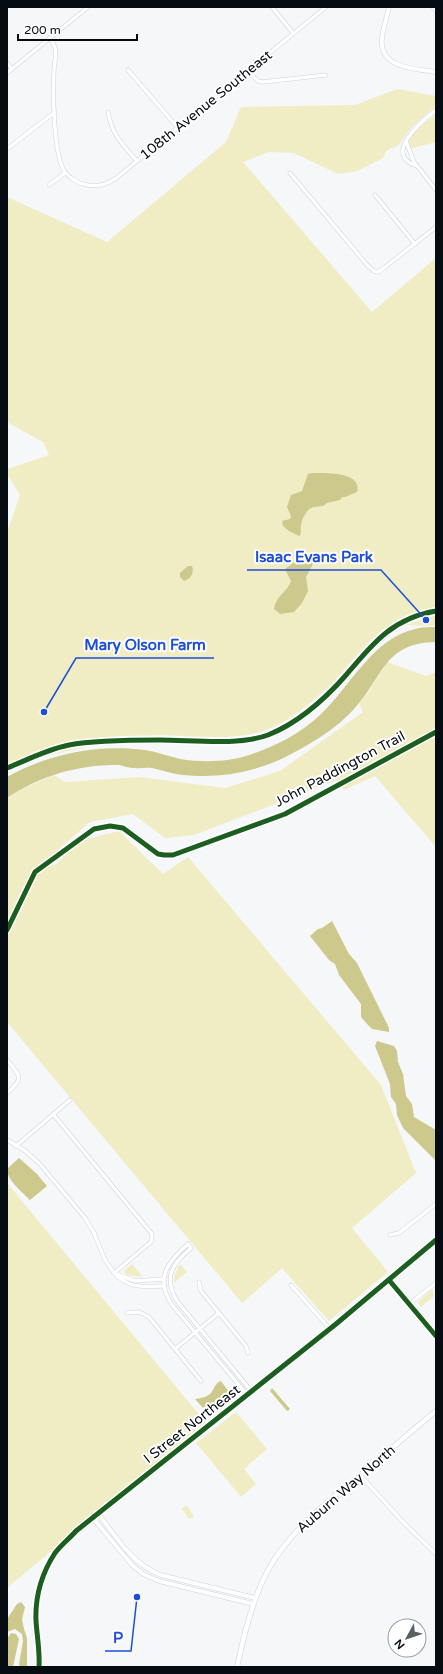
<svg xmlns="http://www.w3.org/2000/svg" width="443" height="1674" font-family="'Varela Round',sans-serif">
<rect width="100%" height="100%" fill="#f5f7f9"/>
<g fill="#f0edc5">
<path d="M 397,89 L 436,96 L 436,106 L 415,124 L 407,133 L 399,145 L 386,151 L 383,158 L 357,171 L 338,174 L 294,153 L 269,152 L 243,162 L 372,312 L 436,258 L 436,607 C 391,614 371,639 344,670 C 326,691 298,716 273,727 C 241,742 197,736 162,735 C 143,735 123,736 104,737 L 108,742 L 24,761 L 7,769 L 7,529 L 9,527 L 20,495 L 7,474 L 7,469 L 49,455 L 43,442 L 7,422 L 7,197 L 107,242 L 226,142 L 241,107 L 355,105 Z"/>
<path d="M 436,114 L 436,142 L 409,149 C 406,133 426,123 436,114 Z"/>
<polygon points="436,615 436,626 405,625"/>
<polygon points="387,662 426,676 436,672 436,847 375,776 344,790 337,780 194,835 165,838 133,814 90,822 45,861 55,865 82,840 119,831 163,874 188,857 381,1085 416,1173 352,1228 388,1272 329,1321 282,1268 242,1303 7,1022 7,799 18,791 54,775 65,782 139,777 225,788 280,771 363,712 359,704 368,693"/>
<polygon points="7,1183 206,1423 199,1427 7,1588"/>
<polygon points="132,1264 143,1277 126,1275 124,1271"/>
<polygon points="180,1264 187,1272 174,1283 175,1274"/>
<polygon points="432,1289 434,1296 421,1307 418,1303 419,1301"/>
<polygon points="236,1412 267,1449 244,1469 256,1484 241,1497 196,1443"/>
<polygon points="186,1505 194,1516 189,1519 182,1509"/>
</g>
<g fill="#cdc98d">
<path d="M 312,473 C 323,473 363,471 357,492 L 345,497 L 342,497 L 340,500 L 327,503 L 323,506 C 311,507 309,507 303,518 C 301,524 300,527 301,534 L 299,536 L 289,531 L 283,526 L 282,521 L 290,519 L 291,516 L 287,507 L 291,495 L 302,491 L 308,474 Z"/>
<path d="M 301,554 L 308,554 L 313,558 L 314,562 L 306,577 L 308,591 L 302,603 L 294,612 L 280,614 L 274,609 C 277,594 286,594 291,581 L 285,569 L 299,559 Z"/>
<path d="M 188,566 L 192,566 C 195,572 190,580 184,581 L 180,577 L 180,573 Z"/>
<path d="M 436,627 L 436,642 C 383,643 384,677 354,709 C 338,727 314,742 293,753 C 257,773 216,780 176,774 C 167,772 160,770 152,768 C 146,767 140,769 134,768 C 129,768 124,766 119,765 C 80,764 39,776 7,798 L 7,777 C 49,754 96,744 145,750 C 157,752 168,756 180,759 C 204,763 232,762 255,753 C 278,745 302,732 320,715 C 350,687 373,638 415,629 C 422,627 429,627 436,627 Z"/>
<polygon points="332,921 349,954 357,963 389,1028 389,1032 372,1029 368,1025 361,1017 361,1004 339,975 335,964 329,960 310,936 318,929 322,928"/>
<polygon points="377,1041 394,1046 397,1051 398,1062 403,1074 406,1096 412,1104 414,1117 436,1130 436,1161 403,1128 397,1115 396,1104 391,1097 390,1084 375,1046"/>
<path d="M 19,1158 L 37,1174 L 47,1186 L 30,1200 C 22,1192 7,1180 7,1169 Z"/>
<path d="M 221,1381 L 229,1392 L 208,1410 L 204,1409 L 195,1399 C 218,1397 210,1385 221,1381 Z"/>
<polygon points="272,1388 290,1409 289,1410 287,1411 270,1391"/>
<polygon points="21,1602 25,1607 22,1619 24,1629 27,1638 27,1667 20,1667 19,1664 23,1641 22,1634 15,1629 7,1632 7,1619 17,1604"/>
<polygon points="11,1633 16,1634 19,1639 13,1667 7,1667 7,1639"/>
</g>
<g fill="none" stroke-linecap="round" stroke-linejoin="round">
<g stroke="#ced4d8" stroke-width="4.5">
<g id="minor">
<polyline points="272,7 293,33"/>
<polyline points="433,7 436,11"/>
<path d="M 50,38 C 59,51 55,56 54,70 C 53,91 53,156 65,172 C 69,177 77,183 83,184 C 95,187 104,186 115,179 L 326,7"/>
<polyline points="7,63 12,69"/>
<polyline points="128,70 178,128"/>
<polyline points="248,70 258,81 263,82 326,75"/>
<polyline points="7,73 88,7"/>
<path d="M 108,112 C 112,135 122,144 137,161"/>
<polyline points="406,141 414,162 436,190"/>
<polyline points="7,149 55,112"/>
<path d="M 417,166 C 381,155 423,120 436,110"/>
<polyline points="290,173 368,266 374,271 378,272 384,268 436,227"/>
<polyline points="49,185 65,173"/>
<polyline points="375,195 415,244"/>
<path d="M 7,1060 C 20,1076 25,1078 7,1093"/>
<polyline points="7,1140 24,1150 39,1163 85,1218 94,1233 105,1260 114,1273 151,1242 152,1234 53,1114"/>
<polyline points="16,1146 70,1100"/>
<polyline points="390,1235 399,1233 436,1204"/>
<path d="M 165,1279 L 135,1281 L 114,1273 C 131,1290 143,1286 165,1286"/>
<polyline points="389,1280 436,1336"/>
<polyline points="199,1282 201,1291 246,1346 248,1353"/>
<polyline points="291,1285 330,1329"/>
<polyline points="409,1304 436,1283"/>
<polyline points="127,1313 139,1312 149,1317 201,1381"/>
<polyline points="175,1349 219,1313"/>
<path d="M 248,1396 L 173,1306 C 154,1280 167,1262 188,1244 L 191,1248 C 172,1264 163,1277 177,1301 L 252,1392"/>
<polyline points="360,1475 403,1522 436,1554"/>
</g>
</g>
<g stroke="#ced4d8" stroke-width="5">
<g id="tertiary">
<path d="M 389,7 C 387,17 383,28 382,38 C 378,68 415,69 436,72"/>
<path d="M 7,768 C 27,760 48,749 69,745 C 95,740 133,740 160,740 C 192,740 238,746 268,735 C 298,723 326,698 347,674 C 373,643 393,618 436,611"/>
<path d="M 98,1513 C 115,1536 133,1565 161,1575 L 255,1598"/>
<polyline points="92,1517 132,1565 143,1574 159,1581 253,1604"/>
<path d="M 39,1667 C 40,1652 37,1636 36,1621 C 35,1597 42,1573 55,1553 C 61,1545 70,1538 76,1531 L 336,1324 L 436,1240"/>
</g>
</g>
<g stroke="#ced4d8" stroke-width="5.5">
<path id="secondary" d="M 237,1667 C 244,1635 252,1601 267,1572 C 288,1533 323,1505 357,1478 C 383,1456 409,1433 436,1411"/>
</g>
<use href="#minor" stroke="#fefefe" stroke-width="3.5"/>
<use href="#tertiary" stroke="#fefefe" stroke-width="4"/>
<use href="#secondary" stroke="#fefefe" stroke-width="4.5"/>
<g stroke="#fff" stroke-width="8">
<g id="cycleway">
<path d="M 7,768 C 27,760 48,749 69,745 C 95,740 133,740 160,740 C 192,740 238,746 268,735 C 298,723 326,698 347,674 C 373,643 393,618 436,611"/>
<polyline points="7,930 35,872 94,829 110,826 123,828 158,854 164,855 173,855 285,814 436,732"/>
<polyline points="389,1280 436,1336"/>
<path d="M 39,1667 C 40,1652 37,1636 36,1621 C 35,1597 42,1573 55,1553 C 61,1545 70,1538 76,1531 L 336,1324 L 436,1240"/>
</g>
</g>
<use href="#cycleway" stroke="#1b5e20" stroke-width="5"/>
</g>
<g text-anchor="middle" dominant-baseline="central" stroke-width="4" stroke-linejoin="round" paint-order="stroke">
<g font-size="14" fill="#050d12" stroke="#fff">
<text transform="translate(206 105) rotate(-39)">108th Avenue Southeast</text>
<text transform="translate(340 769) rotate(-28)">John Paddington Trail</text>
<text transform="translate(192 1424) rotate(-38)">I Street Northeast</text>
<text transform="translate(346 1489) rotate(-41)">Auburn Way North</text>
</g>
</g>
<path fill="none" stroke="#1d4ed8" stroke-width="1.5" d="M426 620L381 570H247M44 712L76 658H214M137 1597L131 1651H105"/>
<g fill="#1d4ed8" stroke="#fff" stroke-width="1.5">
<circle cx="426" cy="620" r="4"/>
<circle cx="44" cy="712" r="4"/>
<circle cx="137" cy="1597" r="4"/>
</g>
<g font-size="15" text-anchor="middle" font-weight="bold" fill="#1d4ed8" stroke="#fff" stroke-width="4" stroke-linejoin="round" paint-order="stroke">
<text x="314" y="562">Isaac Evans Park</text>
<text x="145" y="650">Mary Olson Farm</text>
<text x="118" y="1643">P</text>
</g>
<rect width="443" height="1674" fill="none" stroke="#050d12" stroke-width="16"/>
<g transform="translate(407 1638) rotate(230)"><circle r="19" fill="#ffffff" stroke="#9b9ea0"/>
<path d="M0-3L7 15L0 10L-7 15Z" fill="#595f63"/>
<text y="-6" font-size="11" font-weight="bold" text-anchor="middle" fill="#050d12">N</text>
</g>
<path d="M18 34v6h119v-6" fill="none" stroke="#050d12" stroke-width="2"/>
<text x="24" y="34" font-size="12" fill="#050d12" stroke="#ffffff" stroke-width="3" paint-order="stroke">200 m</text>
</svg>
